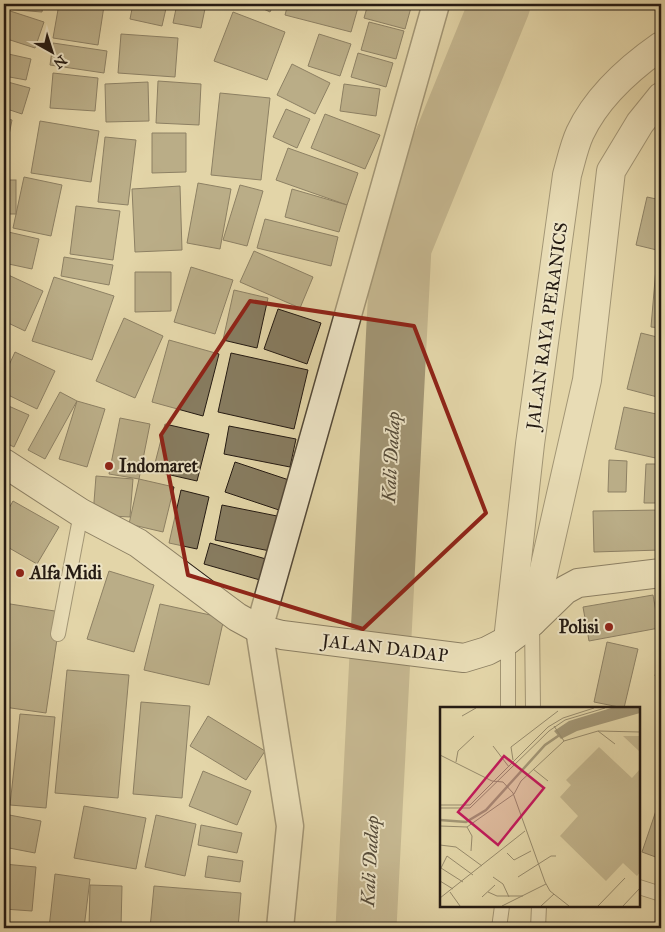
<svg xmlns="http://www.w3.org/2000/svg" width="665" height="932" font-family="'IM FELL Great Primer',serif">
<rect width="100%" height="100%" fill="#e3d6a8"/>
<filter id="stains"><feTurbulence type="fractalNoise" baseFrequency=".004" numOctaves="4"/><feColorMatrix values="0 0 0 0 .2 0 0 0 0 .09 0 0 0 0 .02 0 0 0 .5 -.17"/></filter>
<radialGradient id="worn" r=".72"><stop offset=".6" stop-color="#630" stop-opacity="0"/><stop offset="1" stop-color="#630" stop-opacity=".3"/></radialGradient>
<g fill="none" stroke-linecap="round" stroke-linejoin="round">
<polyline stroke="#a29675" stroke-width="61" points="366,928 401,247 500,4"/>
</g>
<g fill="#877c60" stroke="#241a12">
<polygon points="4,4 43,4 42,12 4,9"/>
<polygon points="59,4 104,6 98,45 53,38"/>
<polygon points="133,4 167,4 162,26 130,19"/>
<polygon points="177,4 206,4 201,28 173,23"/>
<polygon points="253,4 274,4 270,12"/>
<polygon points="288,4 359,4 351,32 285,15"/>
<polygon points="368,4 412,4 405,29 364,18"/>
<polygon points="4,9 44,22 35,48 4,38"/>
<polygon points="233,12 285,32 267,80 214,61"/>
<polygon points="369,22 404,31 396,59 361,50"/>
<polygon points="121,34 178,38 175,77 118,73"/>
<polygon points="319,34 351,44 340,76 308,66"/>
<polygon points="53,43 107,51 104,73 50,65"/>
<polygon points="4,53 31,59 26,80 4,76"/>
<polygon points="358,53 393,63 386,87 351,77"/>
<polygon points="292,64 330,83 315,114 277,95"/>
<polygon points="53,73 98,78 95,111 50,108"/>
<polygon points="4,81 30,88 22,114 4,108"/>
<polygon points="158,81 201,84 199,125 156,123"/>
<polygon points="148,82 149,121 106,122 105,84"/>
<polygon points="344,84 380,89 376,116 340,111"/>
<polygon points="220,93 270,98 261,180 211,175"/>
<polygon points="286,109 310,119 297,148 273,137"/>
<polygon points="325,114 380,135 365,169 311,148"/>
<polygon points="4,118 12,120 4,160"/>
<polygon points="40,121 99,131 91,182 31,173"/>
<polygon points="152,133 186,133 186,172 152,173"/>
<polygon points="105,137 136,140 128,205 98,202"/>
<polygon points="288,148 358,173 347,205 276,180"/>
<polygon points="24,177 62,185 51,236 13,228"/>
<rect x="4" y="180" width="12" height="34"/>
<polygon points="198,183 231,189 220,249 187,243"/>
<polygon points="240,185 263,191 247,246 223,240"/>
<polygon points="180,186 182,250 135,252 132,189"/>
<polygon points="292,189 347,205 339,232 285,217"/>
<polygon points="647,197 661,200 661,251 636,245"/>
<polygon points="76,206 120,211 113,260 70,254"/>
<polygon points="265,219 338,237 331,266 257,248"/>
<polygon points="4,231 39,239 32,269 4,263"/>
<polygon points="254,251 313,277 300,308 240,282"/>
<polygon points="64,257 113,265 109,285 61,276"/>
<polygon points="191,267 233,280 215,334 174,322"/>
<polygon points="656,268 661,269 661,328 651,327"/>
<polygon points="135,272 171,272 171,311 135,312"/>
<polygon points="4,273 43,291 25,331 4,321"/>
<polygon points="54,277 114,296 92,360 32,341"/>
<polygon points="234,290 268,298 257,348 223,340"/>
<polygon points="278,309 321,323 307,364 264,349"/>
<polygon points="124,318 163,336 135,398 96,381"/>
<polygon points="641,333 661,338 661,398 627,389"/>
<polygon points="169,340 219,354 203,416 152,402"/>
<polygon points="15,352 55,371 37,409 4,393 4,376"/>
<polygon points="231,353 308,370 294,429 218,412"/>
<polygon points="60,392 77,401 45,459 28,450"/>
<polygon points="77,401 105,409 87,467 59,459"/>
<polygon points="4,404 29,415 14,447 4,442"/>
<polygon points="624,407 661,415 660,459 615,449"/>
<polygon points="120,418 150,424 139,479 109,474"/>
<polygon points="165,424 209,434 197,481 153,471"/>
<polygon points="229,426 296,439 290,467 224,454"/>
<polygon points="609,460 627,461 626,492 608,492"/>
<polygon points="235,462 292,481 282,511 225,492"/>
<polygon points="646,464 661,464 661,503 644,503"/>
<polygon points="96,476 133,479 130,517 93,515"/>
<polygon points="139,479 174,487 163,532 129,524"/>
<polygon points="181,490 209,497 197,549 169,543"/>
<polygon points="13,501 59,527 37,564 4,545 4,517"/>
<polygon points="222,505 277,516 270,551 215,540"/>
<polygon points="661,510 661,550 594,552 593,511"/>
<polygon points="210,543 266,559 260,580 204,564"/>
<polygon points="109,571 154,585 134,652 87,639"/>
<polygon points="653,595 659,628 589,641 583,607"/>
<polygon points="4,603 61,612 46,713 4,707"/>
<polygon points="160,604 224,618 209,685 144,670"/>
<polygon points="607,642 638,649 624,708 594,702"/>
<polygon points="661,650 661,677 655,676"/>
<polygon points="67,670 129,675 118,798 55,793"/>
<polygon points="141,702 190,706 182,798 133,794"/>
<polygon points="20,714 55,717 46,808 10,805"/>
<polygon points="208,716 265,751 246,780 190,746"/>
<polygon points="4,722 8,723 4,761"/>
<polygon points="203,771 251,791 237,825 189,806"/>
<polygon points="661,796 661,859 642,852"/>
<polygon points="84,806 146,818 136,869 74,858"/>
<polygon points="4,814 41,821 35,853 4,847"/>
<polygon points="156,815 196,824 185,876 145,867"/>
<polygon points="201,825 242,833 237,853 198,845"/>
<polygon points="208,856 243,861 240,882 205,877"/>
<polygon points="4,864 36,867 32,911 4,909"/>
<polygon points="55,874 90,879 84,928 49,928"/>
<polygon points="90,885 122,886 121,928 89,928"/>
<polygon points="154,886 241,893 238,928 150,928"/>
<polygon points="4,923 26,927 25,928 4,928"/>
</g>
<g fill="none" stroke-linecap="round" stroke-linejoin="round">
<g stroke="#544938" stroke-width="16">
<g id="service">
<polyline points="532,622 533,708"/>
<polyline points="58,634 81,513"/>
<polyline points="508,640 508,708"/>
<polyline points="639,887 661,894"/>
<polyline points="499,928 502,906"/>
<polyline points="538,928 539,906"/>
</g>
</g>
<g stroke="#544938" stroke-width="29">
<polyline id="minor" points="280,928 290,826 259,629 436,4"/>
</g>
<g stroke="#544938" stroke-width="30">
<g id="tertiary">
<polyline points="532,622 587,380 611,171 640,123 661,97"/>
<path d="M 508,640 L 530,444 L 567,175 C 571,161 574,146 580,133 C 597,97 628,69 661,46"/>
</g>
</g>
<g stroke="#241a12" stroke-width="30">
<polyline id="secondary" points="4,463 81,513 138,543 237,617 259,629 282,635 464,658 487,651 508,640 532,622 565,590 578,583 661,573"/>
</g>
<use href="#service" stroke="#ede4c6" stroke-width="14"/>
<use href="#minor" stroke="#ede4c6" stroke-width="26"/>
<use href="#tertiary" stroke="#ede4c6" stroke-width="28"/>
<use href="#secondary" stroke="#ede4c6" stroke-width="28"/>
</g>
<path d="M0 0H665V932H0ZM 250,301 L 414,326 L 486,513 L 363,629 L 188,575 L 161,435 Z" fill="#e3d6a8" fill-opacity=".55" fill-rule="evenodd"/>
<path fill="none" stroke="#8f2418" stroke-width="4" stroke-linejoin="round" d="M 250,301 L 414,326 L 486,513 L 363,629 L 188,575 L 161,435 Z"/>
<g fill="#8f2418" stroke="#ede4c6" stroke-width="2">
<circle cx="109" cy="466" r="5"/>
<circle cx="20" cy="573" r="5"/>
<circle cx="609" cy="627" r="5"/>
</g>
<g text-anchor="middle" dominant-baseline="central" stroke-width="4" stroke-linejoin="round" paint-order="stroke">
<g font-size="18" fill="#241a12" stroke="#ede4c6">
<text transform="translate(547 326) rotate(-82)">JALAN RAYA PERANICS</text>
<text transform="translate(385 648) rotate(7)">JALAN DADAP</text>
</g>
<g font-size="18" font-weight="bold" fill="#241a12" stroke="#ede4c6" text-anchor="start">
<text x="119" y="466">Indomaret</text>
<text x="30" y="573">Alfa Midi</text>
<text x="599" y="627" text-anchor="end">Polisi</text>
</g>
<g font-size="19" font-style="italic" fill="#564c3a" stroke="#ede4c6">
<text transform="translate(391 457) rotate(-87)">Kali Dadap</text>
<text transform="translate(370 861) rotate(-87)">Kali Dadap</text>
</g>
</g>
<g transform="translate(440 707)">
<rect width="200" height="200" fill="#e3d6a8"/>
<path d="M 183,29 L 200,29 L 200,45 ZM 159,40 L 192,71 L 200,62 L 200,165 L 197,169 L 183,156 L 166,174 L 120,129 L 138,109 L 120,90 L 131,78 L 126,73 Z" fill="#c3b68e"/>
<path d="M 171,1 L 200,1 L 200,6 L 137,24 L 121,32 L 114,24 L 129,14 Z" fill="#a29675"/>
<path fill="none" stroke="#a29675" stroke-width="2.5" d="M 0,113 L 26,115 L 46,103 L 105,38 L 124,25"/>
<path fill="none" stroke="#978b6c" stroke-width="1" d="M 22,9 L 36,1M 114,19 L 124,34M 158,24 L 175,37M 53,39 L 69,60M 0,48 L 52,74 L 63,75 L 73,86 L 105,175 L 110,184 L 129,199M 73,53 L 71,40 L 118,4M 16,55 L 18,44 L 34,29M 93,62 L 108,74M 0,98 L 30,98 L 108,20 L 123,11 L 154,1M 0,101 L 30,101 L 109,24 L 125,13 L 165,1M 0,119 L 27,120 L 74,87 L 81,74 L 124,34 L 158,24 L 200,25M 27,120 L 32,129 L 31,144M 0,138 L 16,140 L 42,159M 67,146 L 74,153 L 91,144M 53,170 L 63,177 L 69,190M 78,170 L 111,149 L 116,149M 0,174 L 13,182M 23,175 L 1,161 L 7,149 L 33,168M 10,185 L 20,199M 48,185 L 57,189 L 83,189M 42,190 L 55,178M 0,191 L 85,124M 62,199 L 106,177M 101,199 L 114,187M 158,199 L 185,171M 183,199 L 200,181"/>
<path fill="#c2185b" fill-opacity="0.15" stroke="#c2185b" stroke-width="2.5" d="M 64,49 L 104,81 L 58,138 L 18,105 Z"/>
<rect width="200" height="200" fill="none" stroke="#241a12" stroke-width="2.5"/>
</g>
<rect width="665" height="932" fill="none" stroke="#e3d6a8" stroke-width="20"/>
<rect x="5" y="5" width="655" height="922" fill="none" stroke="#241a12" stroke-width="2.5"/>
<rect x="10" y="10" width="645" height="912" fill="none" stroke="#241a12"/>
<g transform="translate(52 52) rotate(141)" stroke="#ede4c6" stroke-width="4" paint-order="stroke">
<path d="M0-4L9 19L0 12L-9 19Z" fill="#241a12"/>
<text y="-8" font-size="14" font-weight="bold" text-anchor="middle" fill="#241a12">N</text>
</g>
<rect width="100%" height="100%" filter="url(#stains)"/>
<rect width="100%" height="100%" fill="url(#worn)"/>
</svg>
